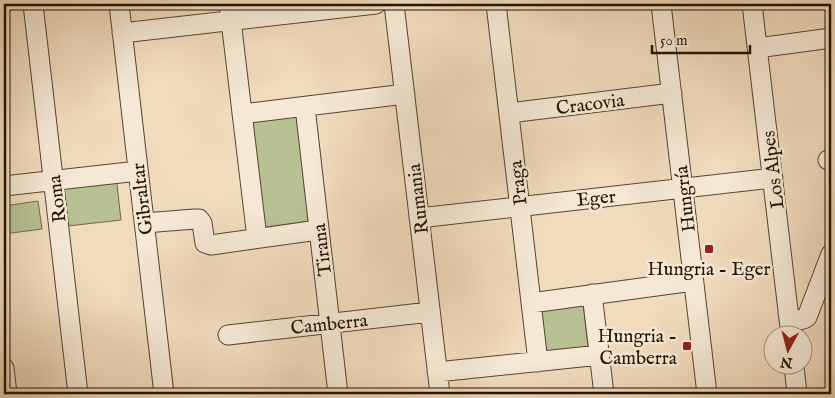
<svg xmlns="http://www.w3.org/2000/svg" width="835" height="398" font-family="'IM FELL English',serif">
  <rect width="100%" height="100%" fill="#f0dbbd"/>
  <filter id="stains"><feTurbulence type="fractalNoise" baseFrequency=".004" numOctaves="4"/><feColorMatrix values="0 0 0 0 .2 0 0 0 0 .09 0 0 0 0 .02 0 0 0 .5 -.17"/></filter>
  <radialGradient id="worn" r=".72"><stop offset=".6" stop-color="#630" stop-opacity="0"/><stop offset="1" stop-color="#630" stop-opacity=".3"/></radialGradient>
  <path fill="#b7c193" stroke="#6d6a4a" d="M301 113 313 226 259 232 247 119Z
    M116 176 121 220 68 226 63 183Z
    M38 201 42 229 4 234V206Z
    M583 302 589 355 542 360 536 308Z"/>
  <g fill="none" stroke-linecap="round" stroke-linejoin="round">
    <g stroke="#56442f" stroke-width="21">
      <path id="minor" d="M33 4 78 394
        M119 4 164 394
        M229 4 257 238
        M394 4 440 394
        M496 4 538 362
        M661 4 707 394
        M752 4 791 336
        M122 33 376 4
        M757 48 831 38
        M305 107 338 394
        M509 113 672 93
        M242 114 405 94
        M828 160 831 159
        M4 186 138 171
        M419 218 773 178
        M144 223 195 219H199L202 223 205 243 211 245 318 230
        M592 294 604 394
        M531 303 693 281
        M788 313C793 320 800 322 807 317L831 254
        M228 335 430 312
        M794 366 797 394
        M4 368 7 394
        M437 372 600 355"/>
    </g>
    <use href="#minor" stroke="#f5e8d4" stroke-width="19"/>
  </g>
  <g fill="#8f2418" stroke="#f5e8d4" stroke-width="2">
    <rect x="704" y="244" width="10" height="10" rx="2.5"/>
    <rect x="682" y="341" width="10" height="10" rx="2.5"/>
  </g>
  <g text-anchor="middle" stroke-width="5" stroke-linejoin="round" paint-order="stroke">
    <g font-size="19" fill="#231200" stroke="#f5e8d4">
      <text transform="translate(590 103) rotate(-7)" y="7">Cracovia</text>
      <text transform="translate(772 170) rotate(-97)" y="7">Los Alpes</text>
      <text transform="translate(517 183) rotate(-97)" y="7">Praga</text>
      <text transform="translate(596 197) rotate(-6)" y="7">Eger</text>
      <text transform="translate(56 199) rotate(-97)" y="7">Roma</text>
      <text transform="translate(141 199) rotate(-97)" y="7">Gibraltar</text>
      <text transform="translate(417 199) rotate(-97)" y="7">Rumania</text>
      <text transform="translate(684 199) rotate(-97)" y="7">Hungría</text>
      <text transform="translate(321 250) rotate(-97)" y="7">Tirana</text>
      <text transform="translate(329 323) rotate(-6)" y="7">Camberra</text>
    </g>
    <g font-size="19" fill="#231200" stroke="#f5e8d4">
      <text x="709" y="275">Hungria - Eger</text>
      <text x="677" y="342" text-anchor="end">Hungria -<tspan x="677" dy="22">Camberra</tspan></text>
    </g>
  </g>
  <rect width="835" height="398" fill="none" stroke="#f0dbbd" stroke-width="20"/>
  <rect x="5" y="5" width="825" height="388" fill="none" stroke="#231200" stroke-width="2.5"/>
  <rect x="10" y="10" width="815" height="378" fill="none" stroke="#231200"/>
  <g transform="translate(788 350) rotate(187)"><circle r="24" fill="#f5e8d4" stroke="#a1927f"/>
  <path d="M0-4L9 19L0 12L-9 19Z" fill="#8f2418"/>
  <text y="-8" font-size="14" font-weight="bold" text-anchor="middle" fill="#231200">N</text>
  </g>
  <path d="M652 45v8h98v-8" fill="none" stroke="#231200" stroke-width="2.5"/>
  <text x="660" y="45" font-size="15" fill="#231200" stroke="#f5e8d4" stroke-width="4" paint-order="stroke">50 m</text>
  <rect width="100%" height="100%" filter="url(#stains)"/>
  <rect width="100%" height="100%" fill="url(#worn)"/>
</svg>
